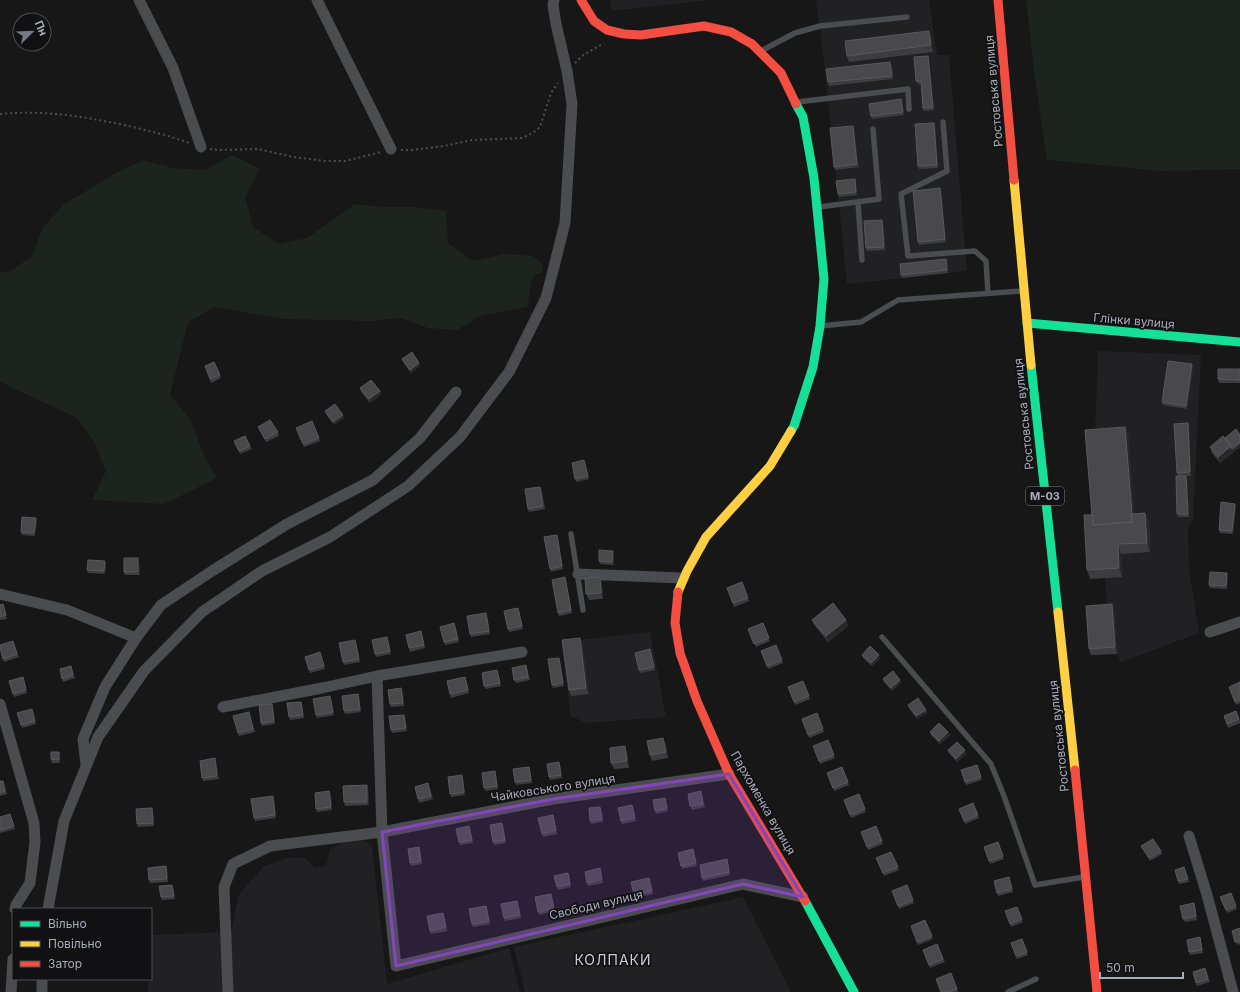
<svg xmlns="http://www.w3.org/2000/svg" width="1240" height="992" font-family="Inter,sans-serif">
  <rect width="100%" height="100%" fill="#171717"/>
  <path fill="#212123" d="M610 0H711L612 11Z
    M816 0H929L937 55H949L967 271 847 284 825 69Z
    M1098 351 1201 355 1193 520 1188 525 1189 568 1199 633 1121 662 1117 654 1091 655 1107 611 1105 578 1090 579 1087 525 1096 524 1095 436Z
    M650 632 666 717 586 723 571 716 564 665 562 642Z
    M362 840 372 845 387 984 509 948 520 992H148V979H151V935L231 932 239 894 264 866 287 858H305L315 868 326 865 330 849 346 841Z
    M743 897 791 992H525L514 947Z"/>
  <path fill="#1d241e" d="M1026 0H1240V169L1162 171 1047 160 1035 78Z
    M232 155 260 169 245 197 253 227 279 244 307 238 355 204 384 207H415L446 211 448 243 473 261 503 254 533 256 542 264 543 272 533 276 527 307 482 315 457 330 428 328 400 318 371 321 284 319 215 307 188 322 170 395 190 419 205 458 217 478 164 504 92 500 106 471 95 443 77 418 0 382V271L8 273 32 256 42 229 63 205 116 173 143 160 173 168 205 170Z"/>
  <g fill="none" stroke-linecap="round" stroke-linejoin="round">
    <path stroke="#4d4e52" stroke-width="2" stroke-dasharray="2 3" stroke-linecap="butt" d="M575 63 582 56 604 43
      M0 114C45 110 80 116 124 125 146 130 168 135 189 143
      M210 149 219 150 258 149 293 157 325 161H346L381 152
      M401 150H412L444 146 472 140 522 138 533 133 540 127 551 93 558 83"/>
    <path stroke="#4b4c50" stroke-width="5.5" d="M761 51 795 33 820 26 907 17
      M797 102 908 89 909 109
      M943 122 947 171 901 194 908 256 975 251 986 261 988 293
      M858 202 862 260
      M819 207 879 199 873 129
      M820 326 861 322 898 300 1022 291
      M571 534 583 610
      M882 637 991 764 1004 796 1035 885 1084 877
      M1008 992 1036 979"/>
    <path stroke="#4b4c50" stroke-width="11" d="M139 0 173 68 201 147
      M317 0 391 149
      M578 574 683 578
      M0 594 67 610 136 638
      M1210 632 1240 622
      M377 676 382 832 396 966 743 884 803 897
      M0 704 34 823 35 842 30 883 16 905 15 909
      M223 707 322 688 377 676 522 652
      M86 765 83 739 105 687 136 638 161 605 212 571 287 524 373 480 420 438 456 392
      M1189 836 1207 895 1233 992
      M48 909 64 821 98 737 144 671 202 612 262 571 330 537 408 486 460 437 509 372 546 298 565 223 572 104 567 71 556 24 553 5 554 0
      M11 992 13 959
      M42 992V979
      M228 992 224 887 233 864 270 846 382 832 553 799 729 774"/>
    <path stroke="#16e098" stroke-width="9" d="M1027 323 1240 342
      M1031 365 1058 612
      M791 431 794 426 813 367 820 326 824 279 814 178 803 117 796 104
      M805 901 854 992"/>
    <path stroke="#ffcf43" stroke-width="9" d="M1014 180 1031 365
      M678 592 687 571 706 537 770 466 791 431
      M1058 612 1075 770"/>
    <path stroke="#f24e42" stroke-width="9" d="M581 0 594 21 607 30 624 34 641 35 704 26 731 32 752 44 781 73 796 104
      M998 0 1014 180
      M678 592 675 623 680 653 697 701 729 774 805 901
      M1075 770 1097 992"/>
  </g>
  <path fill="#3d3d3f" d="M931 37 933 52 849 62 847 56Z
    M929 59 934 110 924 111 923 108 921 84H918L916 81Z
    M890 62 892 65 893 79 829 86 828 82Z
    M902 102 904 115 872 119 871 116Z
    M934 123 935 126 938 168 919 169 918 166Z
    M854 129 859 167 835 170 834 167Z
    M855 179 856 182 857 195 839 197 838 194Z
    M940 188 941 191 946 242 919 245 918 242Z
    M882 220 883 223 885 250 867 251 866 248Z
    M946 259 947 262 948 273 902 278 901 275Z
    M402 359 419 363 420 366 411 373 403 362Z
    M214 362 221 378 211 383 205 366Z
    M1192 364 1193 367 1187 409 1163 405 1162 402Z
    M1240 369V383H1219L1218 379Z
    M360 388 380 391 381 394 370 403 361 392Z
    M325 411 344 418 334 425 326 414Z
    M312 421 320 441 304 447 296 428Z
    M1188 423 1189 426 1191 476H1178L1177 473Z
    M258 427 278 432 279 436 266 442Z
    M1125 427 1128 433 1134 514 1145 513 1149 522 1150 552 1121 554 1122 577 1090 579 1087 570Z
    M1240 435V447L1220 463 1212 453 1210 447 1225 438Z
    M234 441 250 446 252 449 240 454Z
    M584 460 589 479 576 482 575 479Z
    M1187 479 1189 517H1179L1177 514Z
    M542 490 545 509 529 512 528 509Z
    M1235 504 1236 507 1233 534 1220 533 1219 530Z
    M37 522 35 536 22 535 21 532Z
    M557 535 558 538 563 569 551 572 550 569Z
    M614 554V565L600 564 599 561Z
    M139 561 140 575H125L124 572Z
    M106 564 105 574 88 573 87 570Z
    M1228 576 1227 589 1210 588 1209 585Z
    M566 581 572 613 559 616 558 613Z
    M742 582 749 601 734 607 727 588Z
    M602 583 603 599 589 600 586 594Z
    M3 604 7 619 0 620V605Z
    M1114 610 1117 654 1091 655 1089 649Z
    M519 611 523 629 509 632 508 629Z
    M486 613 487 616 490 634 471 637 470 634Z
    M812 620H846L848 626 828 642 815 626Z
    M454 623 459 642 445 645 444 642Z
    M763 623 770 641 756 647 748 629Z
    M421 631 425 648 410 652 409 648Z
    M580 638 582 644 589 694 571 696 569 690Z
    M388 640 391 654 376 657 375 654Z
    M13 641 19 657 4 662 0 648Z
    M356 643 360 662 344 665 343 662Z
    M776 645 783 663 768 669 761 651Z
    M650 649 655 670 640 673 639 670Z
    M320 652 325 669 310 673 309 670Z
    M862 655 880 658 872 666 863 658Z
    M560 661 564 686 553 688 552 685Z
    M71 666 75 678 63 682 60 669Z
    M527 668 530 680 516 683 514 680Z
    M498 673 501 686 486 689 484 686Z
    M883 679 900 680 901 683 892 691 884 682Z
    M24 680 27 693 14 697 13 694Z
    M466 680 469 693 451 698 450 694Z
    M803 681 810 699 795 705 788 687Z
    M1240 682V703L1236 705 1229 687Z
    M401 688 403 692 404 706 391 707 390 704Z
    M358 694 359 697 361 712 345 714 344 711Z
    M330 696 331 699 334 715 317 718 316 715Z
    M301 702 302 705 304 718 290 720 289 717Z
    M272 704 273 707 275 724 262 726 261 723Z
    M908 705 926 710 927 713 917 719 909 708Z
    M1236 711 1240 721V723L1228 728 1224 716Z
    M33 712 36 724 22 728 21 725Z
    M817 713 824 732 809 738 802 720Z
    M250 715 255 732 239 736 238 733Z
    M405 718 407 731 392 733 391 730Z
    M930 732H948L950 735 940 744 931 735Z
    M828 740 835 758 820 764 813 746Z
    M666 744 668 758 652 761 650 755Z
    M948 750H965L966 754 957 762 949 753Z
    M59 752 60 755V763H52L51 759Z
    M627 752 629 768 614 769 611 763Z
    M216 761 219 779 203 781 202 778Z
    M560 765 562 778 550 780 549 777Z
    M977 765 982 780 966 785 961 770Z
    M842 767 849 785 834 791 827 773Z
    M530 770 532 783 516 785 515 782Z
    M496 774 498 789 486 791 484 788Z
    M463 778 465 795 451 797 450 794Z
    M0 781 4 784 7 794 0 796Z
    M428 783 433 799 419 803 418 799Z
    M367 785 368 788 369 805 345 806 344 802Z
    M329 791 331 794 332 810 317 812 316 809Z
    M859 794 866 812 851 818 844 800Z
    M702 795 705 807 692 810 690 806Z
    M274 799 276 818 255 821 254 818Z
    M666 801 668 811 656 814 655 811Z
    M973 803 979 818 965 824 959 809Z
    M152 808 153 811 154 826 138 827 137 824Z
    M633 808 636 821 622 824 621 821Z
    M602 810 603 822 591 824 590 821Z
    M553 815 557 834 543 837 542 834Z
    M0 817H11L15 829 0 833Z
    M502 823 503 826 506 843 494 845 493 842Z
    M876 826 883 844 868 850 861 832Z
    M470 829 473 843 460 845 459 842Z
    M998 842 1004 859 990 864 984 847Z
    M1141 846 1161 851 1162 854 1150 861Z
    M419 847 420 850 422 864 411 866 410 863Z
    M891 852 899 870 884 876 876 858Z
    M694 853 697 866 682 869 681 866Z
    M728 863 730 875 703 881 702 878Z
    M166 866 167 869 168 882 150 883 149 880Z
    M600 868 603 883 588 886 587 883Z
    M1185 870 1189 882 1179 884 1178 881Z
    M569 876 571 887 558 890 557 887Z
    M1009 877 1013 892 998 896 994 881Z
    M649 878 653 894 635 898 634 895Z
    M172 885 173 888 175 899 162 900 161 897Z
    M907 885 914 903 899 909 892 891Z
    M1231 893 1237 909 1227 913 1221 897Z
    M551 894 555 911 539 915 538 912Z
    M518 904 521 918 505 921 504 918Z
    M486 906 490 924 473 927 472 924Z
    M1195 906 1197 920 1185 922 1183 919Z
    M1017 907 1023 922 1011 927 1005 911Z
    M444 916 447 931 431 934 430 931Z
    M925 920 933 939 918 945 911 926Z
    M1240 928V944L1237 945 1232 931Z
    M1200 937 1203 953 1190 955 1189 952Z
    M1022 939 1028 955 1017 959 1011 943Z
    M937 944 945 962 930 968 923 950Z
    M1205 968 1210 982 1197 986 1193 972Z
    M951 973 958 992H941Z"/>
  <path fill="#29292a" d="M929 31 931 37 933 52 931 45Z
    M928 56 929 59 934 110 933 107Z
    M890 62 892 65 893 79 892 76Z
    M901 99 902 102 904 115 903 112Z
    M934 123 935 126 938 168 937 165Z
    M853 126 854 129 859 167 857 164Z
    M855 179 856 182 857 195 856 192Z
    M940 188 941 191 946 242 945 239Z
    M882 220 883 223 885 250 884 247Z
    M946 259 947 262 948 273 947 270Z
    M419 363 420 366 411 373 410 370Z
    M1192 364 1193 367 1187 409 1186 406Z
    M380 391 381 394 370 403 369 399Z
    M343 415 344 418 334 425 333 422Z
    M1188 423 1189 426 1191 476 1190 472Z
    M1125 427 1128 433 1136 531 1133 525Z
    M1240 443V447L1220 463 1218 457 1231 446Z
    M1186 476 1187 479 1189 517 1188 514Z
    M540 487 542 490 545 509 543 506Z
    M1235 504 1236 507 1233 534 1232 531Z
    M1145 513 1149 522 1150 552 1147 543Z
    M1093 515 1096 524 1092 525Z
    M36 518 37 522 35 536 34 533Z
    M557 535 558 538 563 569 562 566Z
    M1118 544 1121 554 1122 577 1119 568Z
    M613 551 614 554V565L612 562Z
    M138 558 139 561 140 575 138 572Z
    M105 561 106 564 105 574 104 571Z
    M1227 573 1228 576 1227 589 1226 586Z
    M565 577 566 581 572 613 571 610Z
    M600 577 602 583 603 599 601 593Z
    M1112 604 1114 610 1117 654 1115 647Z
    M486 613 487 616 490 634 489 631Z
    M846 620 848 626 828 642 826 636Z
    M580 638 582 644 589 694 586 688Z
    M879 655 880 658 872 666 871 663Z
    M559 658 560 661 564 686 563 683Z
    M900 680 901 683 892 691 891 688Z
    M401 688 403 692 404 706 403 703Z
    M358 694 359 697 361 712 360 709Z
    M330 696 331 699 334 715 333 712Z
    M301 702 302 705 304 718 303 715Z
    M272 704 273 707 275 724 274 721Z
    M926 710 927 713 917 719 916 716Z
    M404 715 405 718 407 731 406 728Z
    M948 732 950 735 940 744 939 741Z
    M663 738 666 744 668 758 666 752Z
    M625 746 627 752 629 768 627 761Z
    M965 750 966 754 957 762 956 759Z
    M59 752 60 755V763L59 760Z
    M215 758 216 761 219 779 217 776Z
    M529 767 530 770 532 783 531 780Z
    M462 775 463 778 465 795 464 792Z
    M367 785 368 788 369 805 367 802Z
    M329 791 331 794 332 810 331 807Z
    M273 796 274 799 276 818 275 815Z
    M600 807 602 810 603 822 602 819Z
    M152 808 153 811 154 826 153 823Z
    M502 823 503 826 506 843 505 840Z
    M419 847 420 850 422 864 421 861Z
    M166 866 167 869 168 882 167 879Z"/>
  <path fill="#49494c" stroke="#58595d" d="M929 31 931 45 847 56 845 41Z
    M928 56 933 107 923 108 921 81H916L914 57Z
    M890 62 892 76 828 82 826 69Z
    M901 99 903 112 871 116 869 104Z
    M934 123 937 165 918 166 915 124Z
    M853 126 857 164 834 167 830 128Z
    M855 179 856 192 838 194 836 181Z
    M940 188 945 239 918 242 913 191Z
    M882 220 884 247 866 248 864 221Z
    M946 259 947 270 901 275 900 264Z
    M412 352 419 363 410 370 402 359Z
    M1168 361 1192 364 1186 406 1162 402Z
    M214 362 220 375 210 379 205 366Z
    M1218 369H1240V380L1218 379Z
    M371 380 380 391 369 399 360 388Z
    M335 404 343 415 333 422 325 411Z
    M270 420 278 432 265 439 258 427Z
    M312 421 319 438 303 444 296 428Z
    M1188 423 1190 472 1177 473 1174 424Z
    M1125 427 1132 514H1131L1132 522 1093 525 1094 518 1092 515 1085 430Z
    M1236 429 1240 435V443L1232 449 1231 446 1225 438Z
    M245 436 250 446 239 451 234 441Z
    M1223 436 1231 446 1218 457 1210 447Z
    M584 460 588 476 575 479 572 463Z
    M1176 476H1186L1188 514H1177Z
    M540 487 543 506 528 509 525 489Z
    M1221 502 1235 504 1232 531 1219 530Z
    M1145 513 1147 543 1118 544 1119 568 1087 570 1084 515H1093L1092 525 1132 522 1131 514Z
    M22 517 36 518 34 533 21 532Z
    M557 535 562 566 550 569 544 537Z
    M599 550 613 551 612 562 599 561Z
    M124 558H138V572H124Z
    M88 560 105 561 104 571 87 570Z
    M1210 572 1227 573 1226 586 1209 585Z
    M565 577 571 610 558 613 552 580Z
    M600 577 601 593 586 594 585 578Z
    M742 582 748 598 733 603 727 588Z
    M833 603 846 620 826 636 812 620Z
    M3 604 6 615 0 617V605Z
    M1112 604 1115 647 1089 649 1086 606Z
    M518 608 522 626 508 629 504 611Z
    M486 613 489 631 470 634 467 616Z
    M454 623 458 639 444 642 440 627Z
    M763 623 769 638 754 644 748 629Z
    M421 631 424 645 409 648 406 635Z
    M387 637 390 651 375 654 372 640Z
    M580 638 586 688 569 690 562 640Z
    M355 640 359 659 343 662 339 643Z
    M13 641 17 654 3 659 0 648V645Z
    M776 645 782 660 767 666 761 651Z
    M870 646 879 655 871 663 862 655Z
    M650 649 654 667 639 670 635 653Z
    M320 652 324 666 309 670 305 657Z
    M559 658 563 683 552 685 548 659Z
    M526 665 528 677 514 680 512 668Z
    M71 666 73 675 62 679 60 669Z
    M497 670 500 683 484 686 482 673Z
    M893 671 900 680 891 688 883 679Z
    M23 677 26 690 13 694 9 681Z
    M465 677 468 690 450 694 447 681Z
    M803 681 809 696 794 702 788 687Z
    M1240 682V699L1235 702 1229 687Z
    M401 688 403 703 390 704 388 690Z
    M358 694 360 709 344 711 342 696Z
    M330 696 333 712 316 715 313 699Z
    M918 698 926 710 916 716 908 705Z
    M301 702 303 715 289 717 287 703Z
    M272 704 274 721 261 723 259 705Z
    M32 709 35 721 21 725 17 713Z
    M1236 711 1239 719 1227 724 1224 716Z
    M249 712 253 729 238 733 233 716Z
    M817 713 823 729 808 735 802 719Z
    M404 715 406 728 391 730 389 716Z
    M939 723 948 732 939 741 930 732Z
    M663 738 666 752 650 755 647 741Z
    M828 740 834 755 819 761 813 746Z
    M957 742 965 750 956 759 948 750Z
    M625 746 627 761 611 763 610 748Z
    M51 752H59V760L51 759Z
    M215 758 217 776 202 778 200 761Z
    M559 762 561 775 549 777 547 764Z
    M977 765 981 777 965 782 961 770Z
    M529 767 531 780 515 782 513 769Z
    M842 767 848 782 833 788 827 773Z
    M495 771 497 786 484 788 482 773Z
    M462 775 464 792 450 794 448 777Z
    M0 781H3L5 791 0 793Z
    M428 783 431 796 418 799 415 787Z
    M367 785V802H344L343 786Z
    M329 791 331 807 316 809 315 793Z
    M701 791 703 804 690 806 688 794Z
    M859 794 865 809 850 815 844 800Z
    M273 796 275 815 254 818 251 799Z
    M665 798 667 808 655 811 653 800Z
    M973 803 978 815 964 821 959 809Z
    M632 805 635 818 621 821 618 808Z
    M600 807 602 819 590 821 589 808Z
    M152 808 153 823 137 824 136 809Z
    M10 814 14 826 0 830V817Z
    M553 815 556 830 542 834 538 818Z
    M502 823 505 840 493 842 490 825Z
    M469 826 472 840 459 842 456 829Z
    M876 826 882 841 867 847 861 832Z
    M1153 839 1161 851 1149 858 1141 846Z
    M998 842 1003 856 989 861 984 847Z
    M419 847 421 861 410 863 408 849Z
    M693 849 696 863 681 866 678 853Z
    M891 852 898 867 883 873 876 858Z
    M727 859 729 872 702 878 700 865Z
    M166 866 167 879 149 880 148 868Z
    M1184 867 1188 879 1178 881 1175 870Z
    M600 868 602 879 587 883 585 872Z
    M568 873 570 884 557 887 554 876Z
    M1009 877 1012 889 997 893 994 881Z
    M649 878 652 891 634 895 631 882Z
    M172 885 174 896 161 897 159 886Z
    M907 885 913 900 898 906 892 891Z
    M1231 893 1236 906 1226 910 1220 897Z
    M551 894 554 908 538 912 535 897Z
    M517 901 520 915 504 918 501 904Z
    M1194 903 1196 916 1183 919 1180 906Z
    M486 906 489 921 472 924 469 909Z
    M1017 907 1022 919 1010 924 1005 911Z
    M443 913 446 927 430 931 427 916Z
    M925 920 932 936 917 942 911 926Z
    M1240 928V941L1235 942 1232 931Z
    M1200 937 1202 950 1189 952 1187 940Z
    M1022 939 1027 952 1016 956 1011 943Z
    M937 944 943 959 929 965 923 950Z
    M1205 968 1208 979 1196 983 1193 972Z
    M951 973 957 989 949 992H941L936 979Z"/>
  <path fill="#8446be" fill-opacity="0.2" stroke="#8446be" stroke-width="3" stroke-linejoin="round" d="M729 774 803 897 743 884 396 966 382 832 553 799Z"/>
  <g text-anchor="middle" stroke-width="3.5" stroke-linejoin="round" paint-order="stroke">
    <rect fill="#111113" stroke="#7b7e86" stroke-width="1" x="1026" y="487" width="38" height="18" rx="3"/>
    <g font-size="11" font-weight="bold" fill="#a8adb8">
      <text x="1045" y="500">М-03</text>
    </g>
    <g font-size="12" fill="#a8adb8" stroke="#111113">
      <text transform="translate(994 91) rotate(-95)" y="4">Ростовська вулиця</text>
      <text transform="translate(1134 321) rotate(5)" y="4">Глінки вулиця</text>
      <text transform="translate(1024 414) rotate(-96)" y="4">Ростовська вулиця</text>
      <text transform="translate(1059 736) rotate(-96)" y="4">Ростовська вулиця</text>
      <text transform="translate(553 788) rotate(-9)" y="4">Чайковського вулиця</text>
      <text transform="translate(763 803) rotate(60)" y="4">Пархоменка вулиця</text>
      <text transform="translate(596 905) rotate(-13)" y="4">Свободи вулиця</text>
    </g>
    <g font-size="14" letter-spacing="1" fill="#c9ccd4" stroke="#111113">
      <text x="613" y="965">КОЛПАКИ</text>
    </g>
  </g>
  <rect x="12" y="908" width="140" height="72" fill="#111113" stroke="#4d4f55"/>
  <rect x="20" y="921" width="20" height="6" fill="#16e098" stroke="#4d4f55"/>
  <text x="48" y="928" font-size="12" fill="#a8adb8">Вільно</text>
  <rect x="20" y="941" width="20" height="6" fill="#ffcf43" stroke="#4d4f55"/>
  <text x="48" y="948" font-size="12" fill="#a8adb8">Повільно</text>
  <rect x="20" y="961" width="20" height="6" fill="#f24e42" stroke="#4d4f55"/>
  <text x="48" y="968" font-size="12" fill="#a8adb8">Затор</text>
  <g transform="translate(32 32) rotate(67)"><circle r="19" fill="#111113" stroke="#4d4f55"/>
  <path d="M0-3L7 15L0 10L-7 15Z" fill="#757880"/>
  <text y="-6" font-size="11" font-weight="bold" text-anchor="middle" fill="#a8adb8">Пн</text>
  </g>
  <path d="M1100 972v6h83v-6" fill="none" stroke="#a8adb8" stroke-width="2"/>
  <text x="1106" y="972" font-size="12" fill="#a8adb8" stroke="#111113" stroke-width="3" paint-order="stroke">50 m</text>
</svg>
